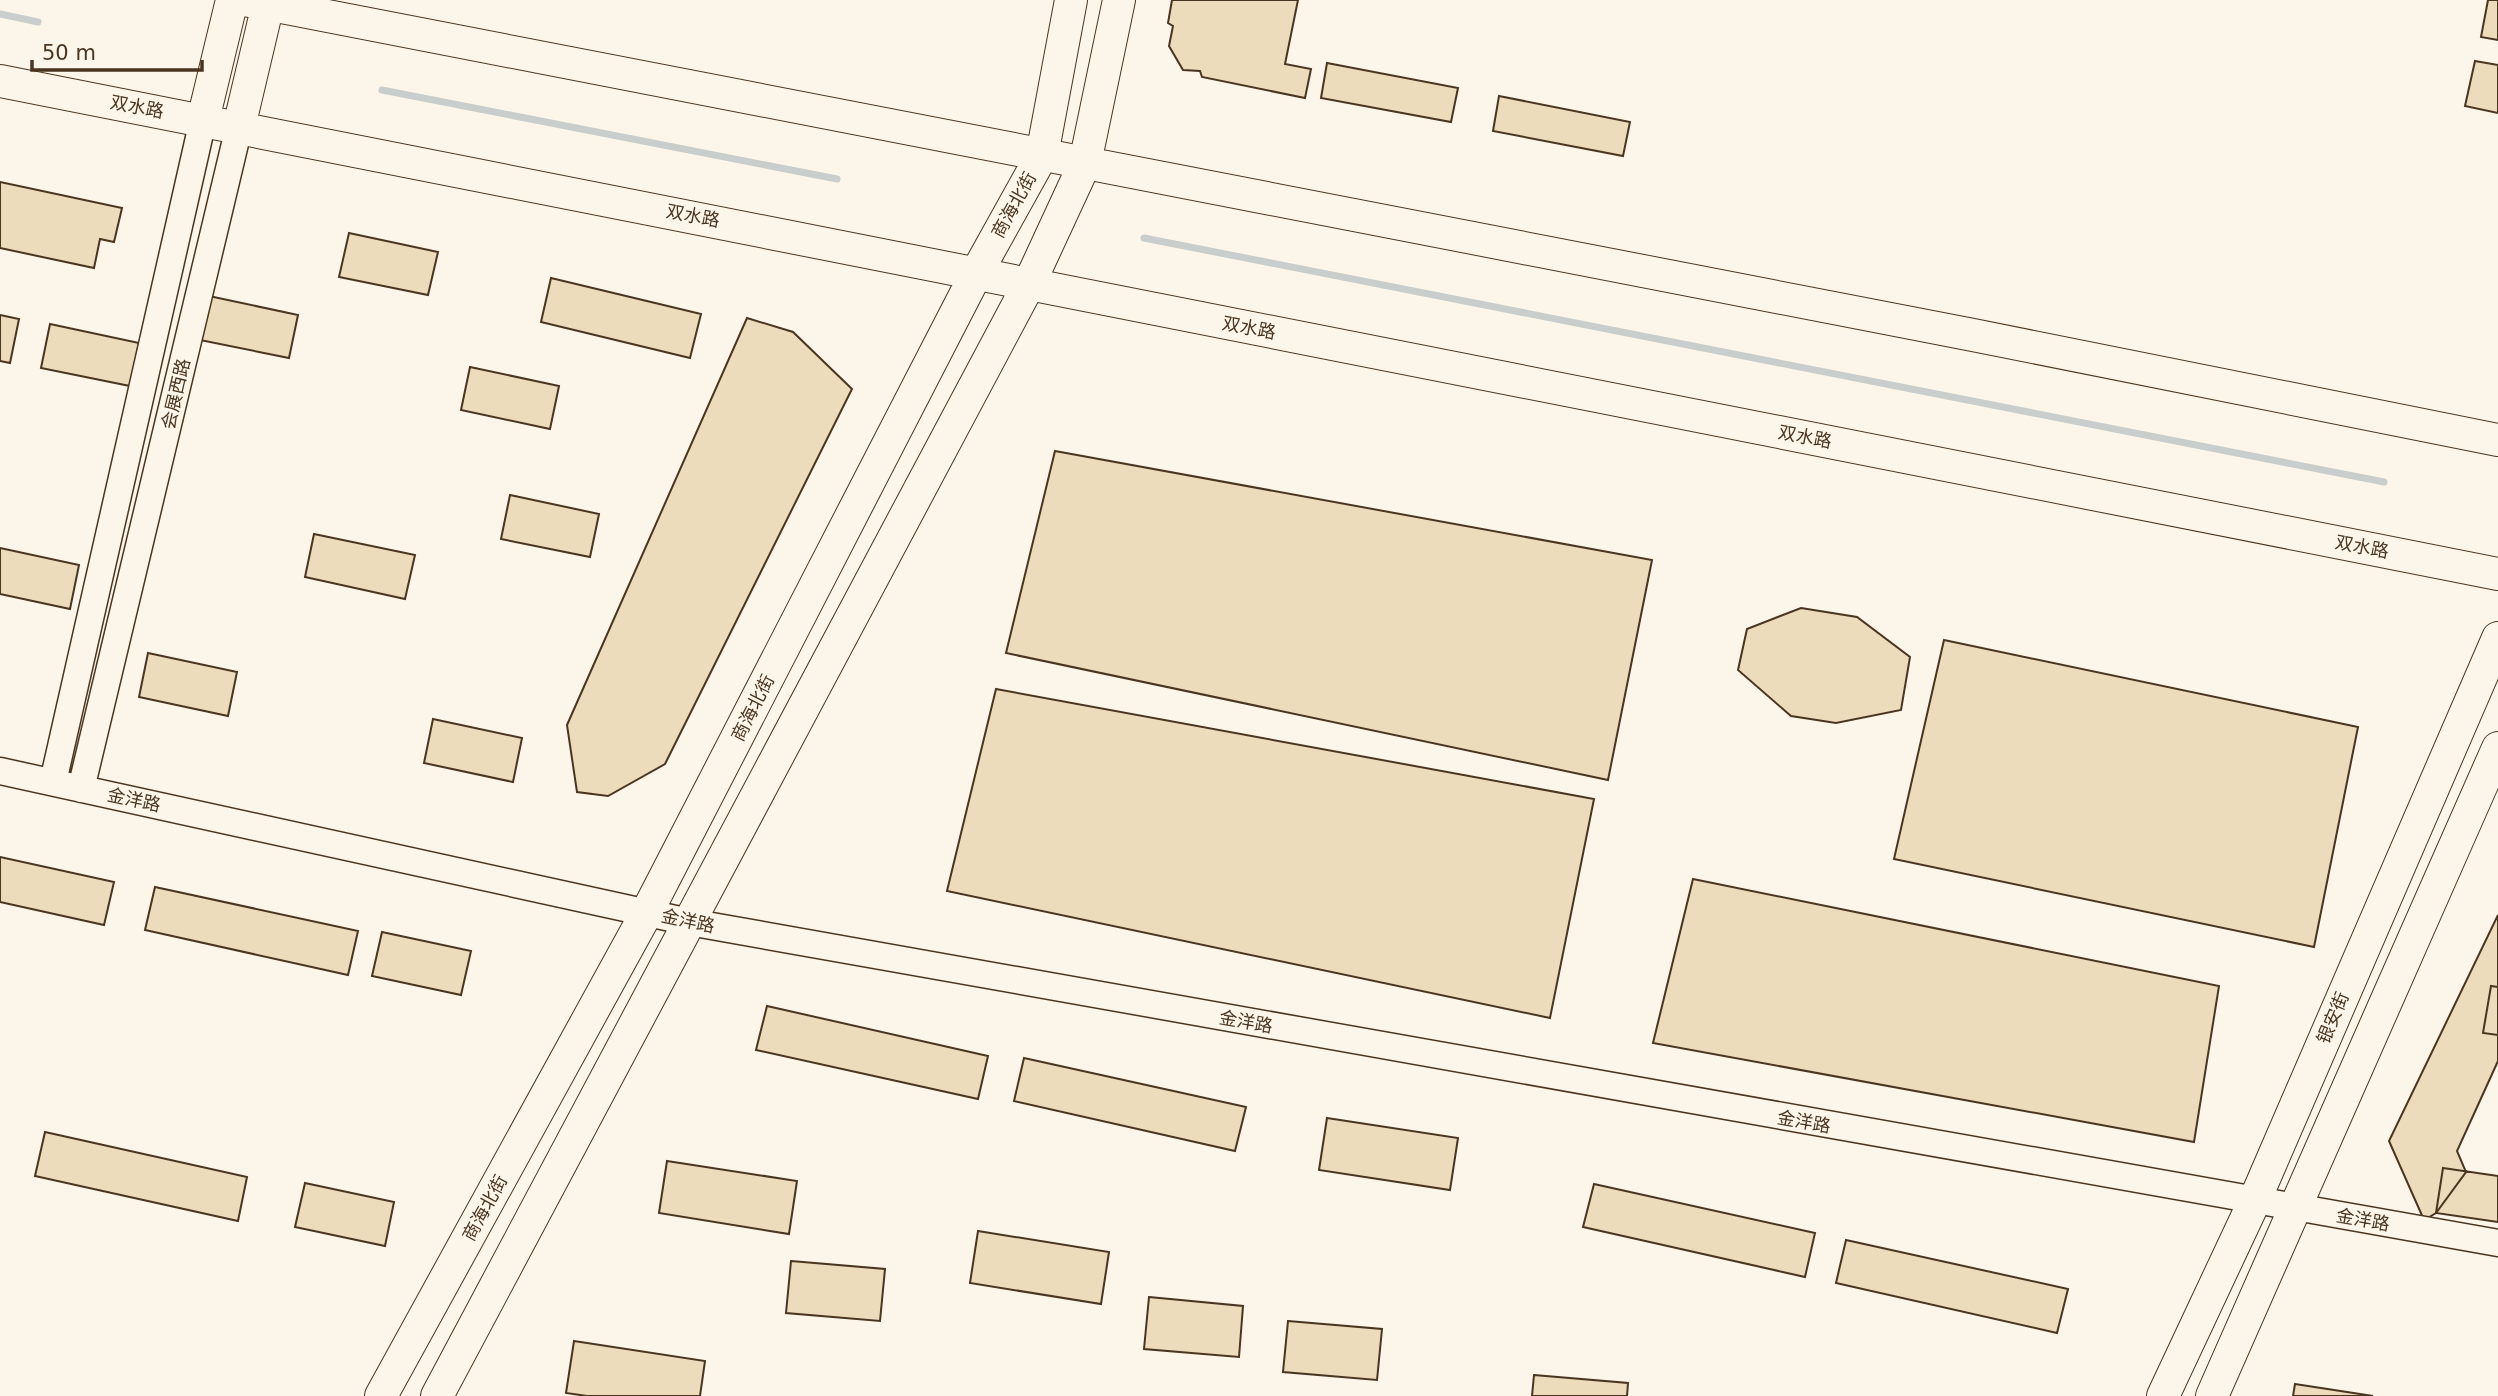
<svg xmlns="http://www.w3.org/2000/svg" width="2498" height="1396" font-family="'DejaVu Sans','Noto Sans SC',sans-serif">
  <rect width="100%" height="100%" fill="#fbf6e9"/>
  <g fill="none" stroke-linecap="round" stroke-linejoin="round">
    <path stroke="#c9cecd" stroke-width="7" d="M0 14 38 22
      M382 90 837 179
      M1144 238 2384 482"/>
  </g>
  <path fill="#ecdcbc" stroke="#4a3520" stroke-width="2" d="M1172 0H1298L1285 64 1311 69 1305 98 1202 77 1200 71 1183 70 1169 46 1173 26 1168 23Z
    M2488 0H2498V40L2481 37Z
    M2475 61 2498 65V113L2465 106Z
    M1327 63 1458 88 1451 122 1321 98Z
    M1499 96 1630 122 1623 156 1493 131Z
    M0 182 122 208 114 242 100 239 94 268 0 248Z
    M349 233 438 252 428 295 339 277Z
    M551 278 701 314 690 358 541 322Z
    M209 296 298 315 289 358 200 340Z
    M0 315 19 319 10 363 0 361Z
    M747 318 793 332 852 389 665 764 608 796 577 792 567 725Z
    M50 324 139 343 130 386 41 368Z
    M470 367 559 386 550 429 461 410Z
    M1055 451 1652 560 1608 780 1006 653Z
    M510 495 599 514 590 557 501 539Z
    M314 534 415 555 405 599 305 577Z
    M0 548 79 565 70 609 0 594Z
    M1801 608 1857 617 1910 657 1901 710 1836 723 1791 716 1738 670 1747 629Z
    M1944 640 2358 727 2314 947 1894 859Z
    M148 653 237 672 228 716 139 697Z
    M996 689 1594 799 1550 1018 947 891Z
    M433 719 522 738 513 782 424 763Z
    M0 857 114 882 104 925 0 902Z
    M1693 879 2219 986 2194 1142 1653 1043Z
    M155 887 358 931 348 975 145 930Z
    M2498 915V1061L2457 1151 2466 1172 2436 1213 2424 1220 2389 1141Z
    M382 932 471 951 461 995 372 976Z
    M2491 986 2498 987V1035L2483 1033Z
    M767 1006 988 1056 978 1099 756 1050Z
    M1024 1058 1246 1107 1235 1151 1014 1101Z
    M1327 1118 1458 1138 1450 1190 1319 1170Z
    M45 1132 247 1177 238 1221 35 1176Z
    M667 1161 797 1181 789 1234 659 1213Z
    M2443 1168 2498 1176V1222L2436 1213Z
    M305 1183 394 1202 385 1246 295 1227Z
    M1594 1184 1815 1233 1805 1277 1583 1227Z
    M978 1231 1109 1252 1101 1304 970 1283Z
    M1846 1240 2068 1289 2057 1333 1836 1283Z
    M791 1261 885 1269 880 1321 786 1313Z
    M1149 1297 1243 1306 1239 1357 1144 1349Z
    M1288 1321 1382 1329 1377 1380 1283 1372Z
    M574 1341 705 1361 700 1396H587L566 1393Z
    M1534 1375 1628 1383 1627 1396H1532Z
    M2295 1384 2373 1396H2293Z"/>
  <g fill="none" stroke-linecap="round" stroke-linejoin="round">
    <g stroke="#4a3520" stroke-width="29">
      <path id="minor" d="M0 771 689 922 2498 1243
        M53 782 203 120
        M81 789 239 127"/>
    </g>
    <g stroke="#4a3520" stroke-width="34">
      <path id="major" d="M245 0 1973 335 2498 440
        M0 81 2498 574
        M203 120 232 0
        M239 127 269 0
        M381 1396 647 912 977 272 1042 155 1071 0
        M437 1396 1029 284 1085 163 1119 0
        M2163 1396 2254 1202 2498 638
        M2212 1396 2498 748"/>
    </g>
    <use href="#minor" stroke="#fbf6e9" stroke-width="26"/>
    <use href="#major" stroke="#fbf6e9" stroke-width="32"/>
  </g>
  <g text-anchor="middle" stroke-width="5" stroke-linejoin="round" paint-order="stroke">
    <g font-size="18" fill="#4a3520" stroke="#fbf6e9">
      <text transform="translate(137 107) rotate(11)" y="6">双水路</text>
      <text transform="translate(1014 205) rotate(-61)" y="6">商海北街</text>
      <text transform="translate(693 216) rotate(11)" y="6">双水路</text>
      <text transform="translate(1249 328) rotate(11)" y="6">双水路</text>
      <text transform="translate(176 394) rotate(-77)" y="6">会展西路</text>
      <text transform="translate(1805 437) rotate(11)" y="6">双水路</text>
      <text transform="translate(2362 547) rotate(11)" y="6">双水路</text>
      <text transform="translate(753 708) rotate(-63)" y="6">商海北街</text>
      <text transform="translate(134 800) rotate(12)" y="6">金洋路</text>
      <text transform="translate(688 921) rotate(12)" y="6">金洋路</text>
      <text transform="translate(2333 1018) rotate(-67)" y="6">银安街</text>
      <text transform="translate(1246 1022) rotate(10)" y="6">金洋路</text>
      <text transform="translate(1804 1122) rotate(10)" y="6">金洋路</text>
      <text transform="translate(485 1208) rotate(-61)" y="6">商海北街</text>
      <text transform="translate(2363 1220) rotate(10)" y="6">金洋路</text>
    </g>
  </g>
  <path d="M32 60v10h170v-10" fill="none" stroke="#4a3520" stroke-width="3.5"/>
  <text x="42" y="60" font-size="21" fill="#4a3520" stroke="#fbf6e9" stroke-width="5" paint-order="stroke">50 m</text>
</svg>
